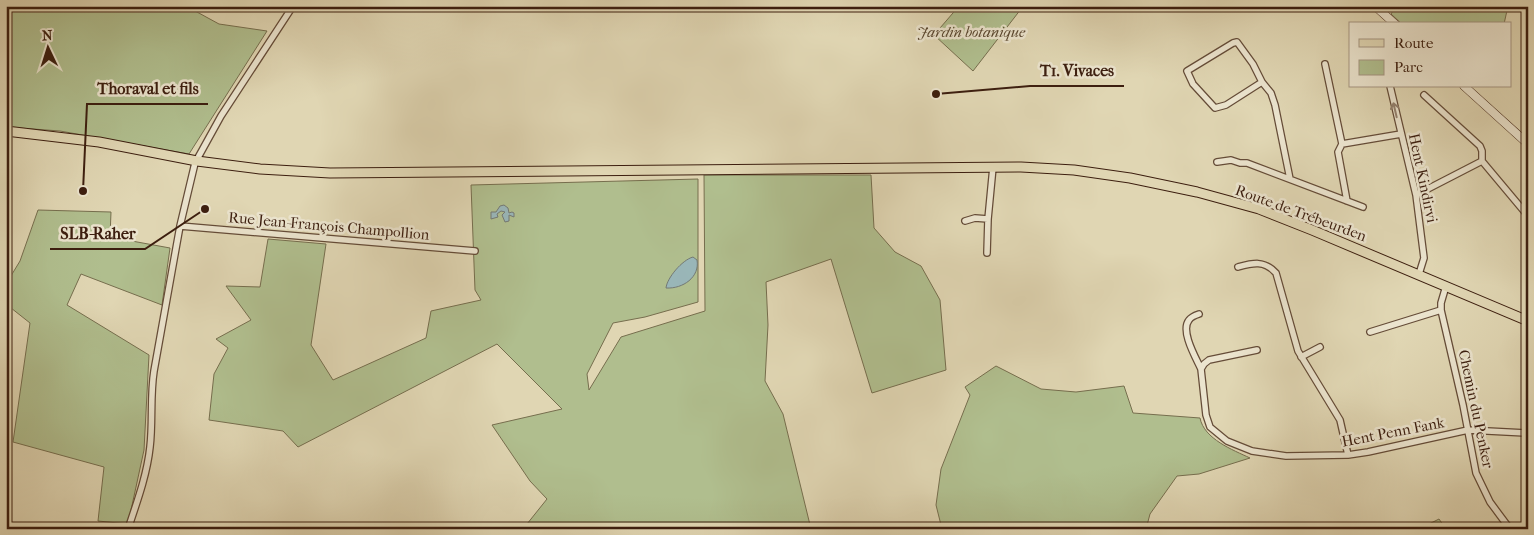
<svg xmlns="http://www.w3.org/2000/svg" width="1534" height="535" font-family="'IM FELL French Canon',serif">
  <rect width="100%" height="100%" fill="#e0d6b3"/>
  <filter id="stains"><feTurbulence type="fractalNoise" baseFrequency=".004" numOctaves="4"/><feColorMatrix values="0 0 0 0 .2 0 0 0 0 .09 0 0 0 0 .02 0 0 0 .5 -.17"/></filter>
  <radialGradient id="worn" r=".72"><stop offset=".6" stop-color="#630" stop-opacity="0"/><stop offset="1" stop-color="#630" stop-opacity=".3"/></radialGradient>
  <path fill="#b0be8e" stroke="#766e4e" d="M6 6H186L219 24 267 31 189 154 60 131 6 127Z
    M959 6H1017L1021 9 973 71 934 35Z
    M1396 6H1508L1504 24H1402L1391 14Z
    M704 175H871L874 228 895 252 921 266 940 300 946 370 872 393 831 259 766 282 768 325 765 381 783 414 811 529H523L547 499 530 481 492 425 562 409 497 344 298 447 283 431 209 420 214 374 228 348 216 339 251 320 226 286 260 287 268 239 326 244 311 345 333 380 426 338 431 311 481 300 475 290 471 185 698 179V302L645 317 613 323 587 374 589 390 621 337 705 311Z
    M38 210 111 212 110 237 170 248 162 305 81 274 67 305 149 355 144 450 128 524 98 521 104 467 13 442 30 323 6 304V284L20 261Z
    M996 366 1041 389 1076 392 1124 386 1133 413 1200 418C1204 439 1233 450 1250 458L1199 474 1177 476 1150 514 1146 529H942L936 505 941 469 970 395 965 387Z
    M1439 519 1446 529H1419Z"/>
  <path fill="#99b6b8" stroke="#747974" d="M504 205 508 208 509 213 512 212 514 213V217L509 215V221L505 222 502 215 505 212 501 211 497 214 498 217 491 219V212H496L500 206Z
    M693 257 697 260C700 277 683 289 666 288 667 278 682 260 693 257Z"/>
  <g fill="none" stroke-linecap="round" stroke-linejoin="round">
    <g stroke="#654c38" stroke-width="8">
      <path id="street" d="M1325 64 1342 144
        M1262 82 1226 105 1215 108 1193 84 1187 71 1233 43 1237 42 1253 64 1262 82 1271 93 1275 105 1290 179
        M1390 86 1416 195 1424 258 1419 274
        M1424 95 1480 146 1482 151V161
        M1342 144 1401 134
        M1342 144 1338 152 1347 201
        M1217 162 1231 160 1240 163H1247L1363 207
        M1416 195 1482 161 1528 216
        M965 221 975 218 988 219
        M180 226 475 251
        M987 253 988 219 993 167
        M1238 267C1253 263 1264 260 1276 273L1298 351 1340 420 1348 455
        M1446 286 1441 303V310L1463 405 1476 473 1490 502 1510 529
        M1199 314C1196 315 1191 317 1189 320 1180 331 1196 358 1201 369
        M1370 332 1441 310
        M1257 350 1209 360 1204 364 1201 369 1206 415 1210 427 1227 441 1252 451 1286 456 1348 455 1368 452 1468 430 1528 433
        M1301 357 1320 347
        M128 529C137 502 147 475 150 447 153 422 150 396 154 371L180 226 195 163 221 116 293 6"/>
    </g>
    <g stroke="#3c1e0f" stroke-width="9">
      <path id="secondary" d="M1375 6 1395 24
        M1464 86 1528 144"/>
    </g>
    <g stroke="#3c1e0f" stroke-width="11">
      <path id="primary" d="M6 131 99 142 197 161 260 169 330 173 1021 167 1074 170 1130 178 1197 192 1259 209 1312 230 1528 321"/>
    </g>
    <use href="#street" stroke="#ebe4ce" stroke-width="5.5"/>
    <use href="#secondary" stroke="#ebe4ce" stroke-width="8"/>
    <use href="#primary" stroke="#e0d6b3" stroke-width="9"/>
  </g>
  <defs><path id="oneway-shaft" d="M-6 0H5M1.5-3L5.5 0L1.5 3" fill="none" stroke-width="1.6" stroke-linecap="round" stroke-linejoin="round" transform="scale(1.25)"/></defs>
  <use stroke="#94816e" href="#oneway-shaft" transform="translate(1395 110) rotate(-103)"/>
  <g text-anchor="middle" stroke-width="5" stroke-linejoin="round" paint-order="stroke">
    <g font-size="15" font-style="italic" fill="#59462f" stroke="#ebe4ce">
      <text x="971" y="37">Jardin botanique</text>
    </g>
    <g font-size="15" fill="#3c1e0f" stroke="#ebe4ce">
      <text transform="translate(1423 178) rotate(78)" y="5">Hent Kindirvi</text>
      <text transform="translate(1301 213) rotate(20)" y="5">Route de Trébeurden</text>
      <text transform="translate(329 226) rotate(5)" y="5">Rue Jean-François Champollion</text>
      <text transform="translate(1476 409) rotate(78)" y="5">Chemin du Penker</text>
      <text transform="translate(1393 432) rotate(-11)" y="5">Hent Penn Fank</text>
    </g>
  </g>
  <path fill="none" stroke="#3c1e0f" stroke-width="2" d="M936 94L1030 86H1124M83 191L87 104H208M205 209L145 249H50"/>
  <g fill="#3c1e0f" stroke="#ebe4ce" stroke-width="2">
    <circle cx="936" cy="94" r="5"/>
    <circle cx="83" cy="191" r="5"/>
    <circle cx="205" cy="209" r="5"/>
  </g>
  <g font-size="16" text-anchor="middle" font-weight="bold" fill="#3c1e0f" stroke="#ebe4ce" stroke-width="5" stroke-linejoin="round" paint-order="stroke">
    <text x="1077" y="76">T1. Vivaces</text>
    <text x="148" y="94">Thoraval et fils</text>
    <text x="98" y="239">SLB-Raher</text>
  </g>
  <rect width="1534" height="535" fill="none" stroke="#e0d6b3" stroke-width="25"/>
  <rect x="8" y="8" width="1519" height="520" fill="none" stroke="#3c1e0f" stroke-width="2.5"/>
  <rect x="12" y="12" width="1509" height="510" fill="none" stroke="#3c1e0f"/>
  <rect x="1349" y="22" width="162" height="65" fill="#ebe4ce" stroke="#a59582"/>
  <rect x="1359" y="39" width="25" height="8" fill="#e0d6b3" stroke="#a59582"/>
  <text x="1394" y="48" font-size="15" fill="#3c1e0f">Route</text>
  <rect x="1359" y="60" width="25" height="15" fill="#b0be8e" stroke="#a59582"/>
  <text x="1394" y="72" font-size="15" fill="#3c1e0f">Parc</text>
  <g transform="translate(48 48) rotate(356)" stroke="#ebe4ce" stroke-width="4" paint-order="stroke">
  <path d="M0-4L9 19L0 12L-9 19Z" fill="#3c1e0f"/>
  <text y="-8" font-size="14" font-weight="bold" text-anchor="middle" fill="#3c1e0f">N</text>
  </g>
  <rect width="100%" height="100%" filter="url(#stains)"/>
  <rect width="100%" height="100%" fill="url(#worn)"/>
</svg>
